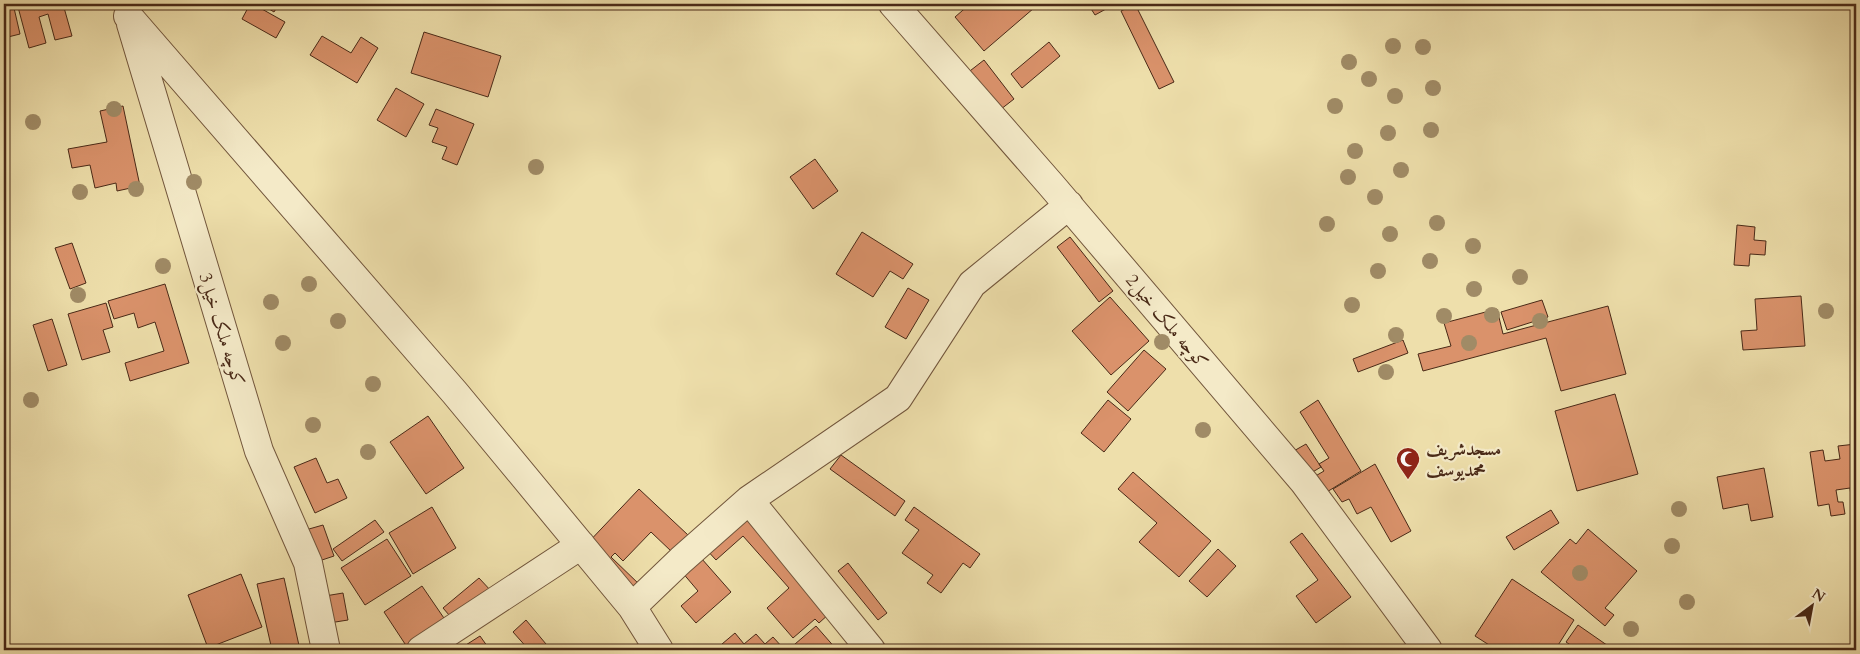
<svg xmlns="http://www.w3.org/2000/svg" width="1860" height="654" font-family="Cardo,Amiri,serif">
  <rect width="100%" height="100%" fill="#eedfab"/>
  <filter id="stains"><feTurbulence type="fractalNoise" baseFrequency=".004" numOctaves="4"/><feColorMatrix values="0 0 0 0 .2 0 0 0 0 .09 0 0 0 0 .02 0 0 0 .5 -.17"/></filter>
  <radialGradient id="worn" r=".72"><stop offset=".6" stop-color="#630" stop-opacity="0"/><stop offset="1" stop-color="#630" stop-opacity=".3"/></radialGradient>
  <path fill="#da926b" stroke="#492917" d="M30 4H63L72 36 55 40 48 14 39 17 46 43 29 48 18 7Z
    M250 4H253L285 22 276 38 242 19Z
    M261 4H279L274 12Z
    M970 4H1030L1034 8 984 51 955 17Z
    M1088 4H1115L1095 15Z
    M1135 4 1174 82 1159 89 1121 11Z
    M14 8 20 34 4 38V11Z
    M424 32 501 56 488 97 411 73Z
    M322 36 351 53 361 37 378 48 357 83 310 55Z
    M1049 42 1060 56 1022 88 1011 74Z
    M984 60 1014 99 996 113 966 74Z
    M396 88 424 104 406 137 377 120Z
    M123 106 140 186 117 191 116 183 95 188 90 165 72 168 68 149 107 142 100 111Z
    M436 109 474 124 457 165 442 159 447 147 432 142 438 128 429 125Z
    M815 159 838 191 813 209 790 177Z
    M1737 225 1755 227 1754 240 1766 241 1765 255 1750 254 1749 266 1734 265Z
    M862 232 913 264 903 279 890 271 873 297 836 274Z
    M1070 237 1113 291 1099 302 1057 247Z
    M72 243 86 283 70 289 55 248Z
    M165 284 189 363 130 381 125 363 164 351 155 322 138 328 134 313 114 319 108 301Z
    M908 288 929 300 906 339 885 327Z
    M1801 296 1805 346 1743 350 1741 331 1757 330 1755 299Z
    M1110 297 1149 341 1111 375 1072 331Z
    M1542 300 1548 317 1507 330 1501 312Z
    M106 303 113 327 103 330 110 352 82 360 68 314Z
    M1608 306 1626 374 1561 391 1546 338 1423 371 1418 354 1451 346 1444 323 1497 309 1503 334Z
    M52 319 67 365 48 371 33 325Z
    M1403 340 1408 353 1358 372 1353 359Z
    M1144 350 1166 369 1128 411 1107 392Z
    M1615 394 1638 474 1577 491 1555 411Z
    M1108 400 1131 419 1104 452 1081 433Z
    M1318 400 1361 471 1317 498 1307 481 1324 471 1319 464 1329 458 1300 412Z
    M428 416 464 468 426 494 390 442Z
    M1306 444 1321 467 1306 476 1292 452Z
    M1856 444V503L1852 504 1850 488 1836 490 1838 502H1843L1845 514 1831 516 1829 504 1818 506 1810 452 1823 450 1825 461 1840 459 1838 446Z
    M841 455 905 501 895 516 830 469Z
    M316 458 327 483 338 479 347 498 315 513 294 467Z
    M1375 464 1411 531 1391 542 1371 507 1357 514 1349 499 1342 502 1333 489Z
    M1764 468 1773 517 1751 521 1748 504 1723 509 1717 477Z
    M1133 472 1211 541 1179 577 1139 542 1157 523 1118 489Z
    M639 489 688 535 672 552 651 532 623 561 615 553 611 557 641 586 633 594 584 547Z
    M432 507 456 548 413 574 389 533Z
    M914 507 980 554 970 568 963 563 941 593 927 583 933 575 902 553 919 530 905 520Z
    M1551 510 1559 523 1514 550 1506 537Z
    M743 515 830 613 819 623 815 619 793 638 767 608 789 588 743 536 716 560 705 548Z
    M375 520 384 532 342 561 333 549Z
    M323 525 334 556 313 563 302 531Z
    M1588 529 1637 571 1605 608 1614 615 1605 626 1541 572 1570 539 1576 544Z
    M1302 533 1351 597 1316 623 1296 596 1318 580 1290 542Z
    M387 539 411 576 365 605 341 568Z
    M1218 549 1236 566 1207 597 1189 581Z
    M694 550 731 592 696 623 681 606 698 591 676 565Z
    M848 563 887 613 878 620 838 571Z
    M241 574 262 627 208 648 188 595Z
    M284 578 300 650H272L257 584Z
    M479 578 492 592 456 623 443 608Z
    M1512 579 1574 620 1555 650H1497L1475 636Z
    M422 586 448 624 409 650 384 612Z
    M343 593 348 620 329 623 325 596Z
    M526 620 551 650H529L513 632Z
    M1578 625 1614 650H1578L1566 642Z
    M816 626 837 650H788Z
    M735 633 744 644 756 634 765 644 773 637 783 648 781 650H728L722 644Z
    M480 636 490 650H458Z"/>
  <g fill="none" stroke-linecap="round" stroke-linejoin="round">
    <g stroke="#72563c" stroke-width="30">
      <path id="minor" d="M893 4 1052 186 1304 482 1428 650
        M128 16 455 393 632 607 659 650
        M131 24 259 451 308 563 326 650
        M749 500 871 650
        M632 607 681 560 749 500 898 398 972 284 1069 205
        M421 650 581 545"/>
    </g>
    <use href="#minor" stroke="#f4eac8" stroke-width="28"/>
  </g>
  <g fill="#a08b66">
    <circle cx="1393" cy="46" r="8"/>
    <circle cx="1423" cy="47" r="8"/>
    <circle cx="1349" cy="62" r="8"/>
    <circle cx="1369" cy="79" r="8"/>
    <circle cx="1433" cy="88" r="8"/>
    <circle cx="1395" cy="96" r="8"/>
    <circle cx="1335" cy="106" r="8"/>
    <circle cx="114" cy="109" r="8"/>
    <circle cx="33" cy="122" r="8"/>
    <circle cx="1431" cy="130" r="8"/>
    <circle cx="1388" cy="133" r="8"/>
    <circle cx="1355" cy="151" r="8"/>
    <circle cx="536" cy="167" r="8"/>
    <circle cx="1401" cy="170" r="8"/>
    <circle cx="1348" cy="177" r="8"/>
    <circle cx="194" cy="182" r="8"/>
    <circle cx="136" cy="189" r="8"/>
    <circle cx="80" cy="192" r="8"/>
    <circle cx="1375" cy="197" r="8"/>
    <circle cx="1437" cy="223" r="8"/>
    <circle cx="1327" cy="224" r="8"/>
    <circle cx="1390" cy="234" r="8"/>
    <circle cx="1473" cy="246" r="8"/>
    <circle cx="1430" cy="261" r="8"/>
    <circle cx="163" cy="266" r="8"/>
    <circle cx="1378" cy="271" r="8"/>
    <circle cx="1520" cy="277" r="8"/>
    <circle cx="309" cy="284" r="8"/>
    <circle cx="1474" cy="289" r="8"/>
    <circle cx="78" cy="295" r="8"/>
    <circle cx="271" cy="302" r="8"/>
    <circle cx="1352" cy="305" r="8"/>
    <circle cx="1826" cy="311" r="8"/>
    <circle cx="1492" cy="315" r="8"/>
    <circle cx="1444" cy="316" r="8"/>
    <circle cx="338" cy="321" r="8"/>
    <circle cx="1540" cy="321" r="8"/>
    <circle cx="1396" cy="335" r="8"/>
    <circle cx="1162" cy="342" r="8"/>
    <circle cx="283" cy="343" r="8"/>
    <circle cx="1469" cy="343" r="8"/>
    <circle cx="1386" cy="372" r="8"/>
    <circle cx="373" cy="384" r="8"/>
    <circle cx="31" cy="400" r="8"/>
    <circle cx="313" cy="425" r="8"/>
    <circle cx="1203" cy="430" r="8"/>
    <circle cx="368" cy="452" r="8"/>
    <circle cx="1679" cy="509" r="8"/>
    <circle cx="1672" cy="546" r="8"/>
    <circle cx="1580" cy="573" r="8"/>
    <circle cx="1687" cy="602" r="8"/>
    <circle cx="1631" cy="629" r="8"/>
  </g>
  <defs>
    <g id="mosque-pin" transform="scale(1.25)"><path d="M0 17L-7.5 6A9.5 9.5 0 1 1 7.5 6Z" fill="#8f2418" stroke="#f4eac8"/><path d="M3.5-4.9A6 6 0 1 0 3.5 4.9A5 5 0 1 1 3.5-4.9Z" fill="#fff"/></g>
  </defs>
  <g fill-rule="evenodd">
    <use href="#mosque-pin" x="1408" y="459"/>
  </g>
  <g text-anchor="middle" stroke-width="4.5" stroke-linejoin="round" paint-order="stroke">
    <g font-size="18" fill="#492917" stroke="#f4eac8">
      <text transform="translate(1167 321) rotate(50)" y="6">کوچه ملک خیل2</text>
      <text transform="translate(222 329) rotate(73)" y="6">کوچه ملک خیل3</text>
    </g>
    <g font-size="18" font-weight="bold" fill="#492917" stroke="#f4eac8" text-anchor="start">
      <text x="1426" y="455">مسجدشریف<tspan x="1426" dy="21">محمدیوسف</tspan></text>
    </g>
  </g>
  <rect width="1860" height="654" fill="none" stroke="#eedfab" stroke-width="20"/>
  <rect x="5" y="5" width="1850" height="644" fill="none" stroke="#492917" stroke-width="2.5"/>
  <rect x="10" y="10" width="1840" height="634" fill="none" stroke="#492917"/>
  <g transform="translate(1812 606) rotate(32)" stroke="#f4eac8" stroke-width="4" paint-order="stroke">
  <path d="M0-4L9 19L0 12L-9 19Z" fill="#492917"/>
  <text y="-8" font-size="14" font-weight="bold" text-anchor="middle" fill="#492917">N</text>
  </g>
  <rect width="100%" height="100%" filter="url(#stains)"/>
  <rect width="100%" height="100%" fill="url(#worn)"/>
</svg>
